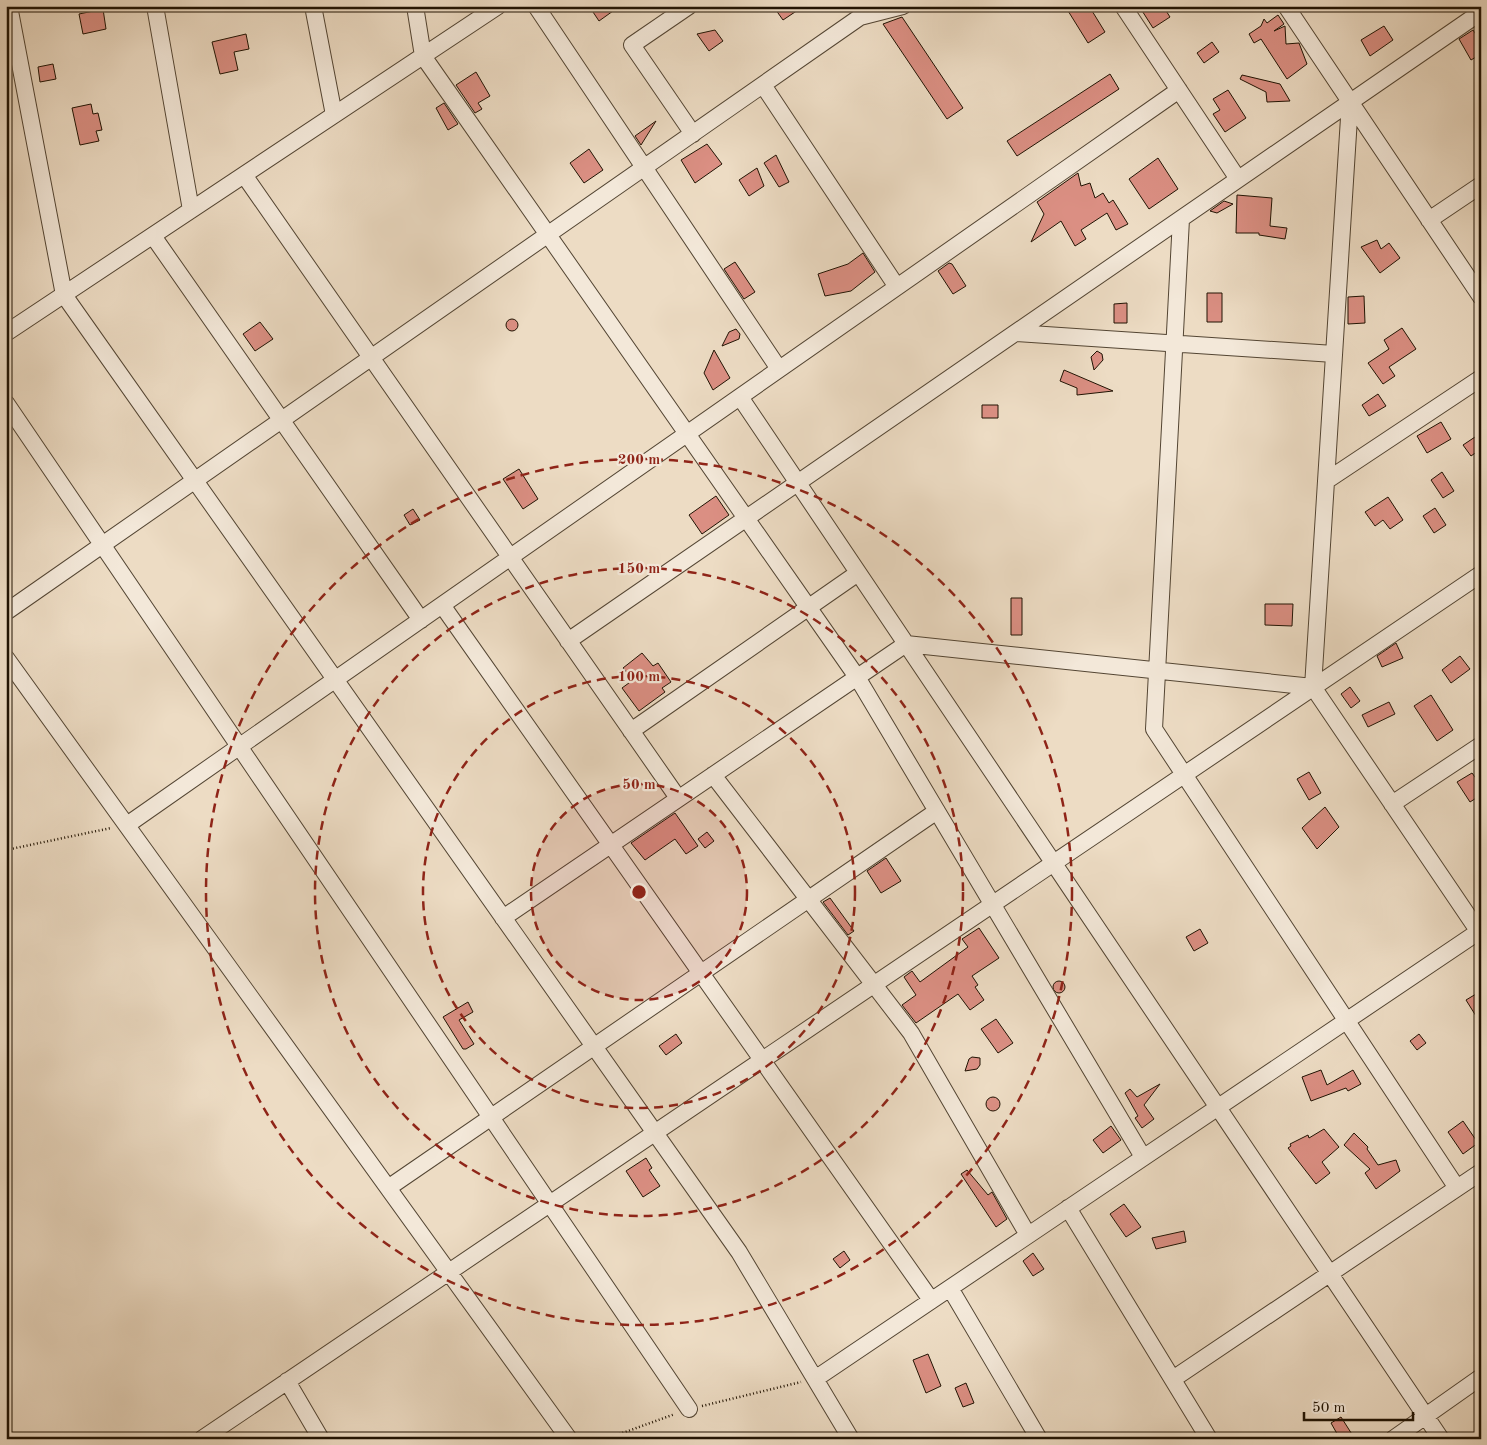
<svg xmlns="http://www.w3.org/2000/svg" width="1487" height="1445" font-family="'Old Standard TT',serif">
  <rect width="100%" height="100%" fill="#eddcc4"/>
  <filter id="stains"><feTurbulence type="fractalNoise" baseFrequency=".004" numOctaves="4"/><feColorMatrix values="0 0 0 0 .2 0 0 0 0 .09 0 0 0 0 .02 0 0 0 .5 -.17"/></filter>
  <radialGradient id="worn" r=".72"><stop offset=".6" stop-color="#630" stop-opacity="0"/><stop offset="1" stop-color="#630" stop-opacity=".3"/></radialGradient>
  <path fill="#db8f83" stroke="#201303" d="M589 6H620L599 21Z
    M773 6H804L783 20Z
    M1065 6H1089L1105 32 1088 43Z
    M1139 6H1163L1170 17 1153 28Z
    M103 9 106 29 83 34 79 14Z
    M1278 15 1284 24 1274 31 1285 26 1286 44 1299 43 1307 64 1287 79 1261 39 1254 43 1249 34 1261 26 1264 19 1267 23Z
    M902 17 963 108 947 119 883 24Z
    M1384 26 1393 40 1370 56 1361 40Z
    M715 30 723 41 709 51 697 34Z
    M1473 30 1481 42V54L1471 60 1459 39Z
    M246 34 249 49 234 52 238 70 220 74 212 42Z
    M1212 42 1219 52 1204 63 1197 53Z
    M53 64 56 79 40 82 38 67Z
    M476 72 490 96 478 103 482 109 475 113 456 85Z
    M1110 74 1119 89 1017 156 1007 141Z
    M1242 75 1280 84 1290 101 1267 102 1266 92 1240 79Z
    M1228 90 1246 118 1225 132 1213 114 1220 110 1213 99Z
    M444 103 458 124 448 130 436 108Z
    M91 104 93 114 98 113 102 130 96 131 99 141 80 145 72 108Z
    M656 121 641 145 635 136Z
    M707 144 722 164 695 183 681 160Z
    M589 149 603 170 584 183 570 163Z
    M776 155 789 182 779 187 764 163Z
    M1158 158 1178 189 1149 209 1129 179Z
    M757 168 764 186 749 196 739 180Z
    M1078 173 1081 186 1090 183 1095 198 1103 193 1109 203 1113 200 1128 224 1116 230 1107 213 1081 230 1086 239 1075 246 1061 221 1031 242 1044 214 1037 202Z
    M1237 195 1272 198 1270 226 1287 228 1285 239 1259 235V233H1236Z
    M1224 201 1233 204 1217 213 1210 211Z
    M1377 240 1381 249 1389 243 1400 258 1380 273 1361 247Z
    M863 253 875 272 851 291 825 296 818 274 848 264Z
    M735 262 755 292 744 299 724 269Z
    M949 263 952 264 966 286 953 294 938 271Z
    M1207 293H1222V322H1207Z
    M1364 296 1365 323 1348 324V297Z
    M1127 303V323H1114V304Z
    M506 325a6 6 0 1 1 12 0a6 6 0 1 1-12 0Z
    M260 322 273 339 255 351 243 334Z
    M1402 328 1416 349 1389 367 1395 376 1383 384 1368 363 1389 349 1384 340Z
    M736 329 740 334 739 339 722 346 729 332Z
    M714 350 730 378 713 390 704 373Z
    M1097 351 1102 354 1103 360 1094 370 1091 357Z
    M1064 370 1113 391 1077 395V388L1060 381Z
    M1378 394 1386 406 1369 416 1362 405Z
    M982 405H998V418H982Z
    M1441 422 1451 439 1427 453 1417 436Z
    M1475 437 1481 449 1471 456 1463 445Z
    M519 469 538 499 523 509 503 479Z
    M1442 472 1454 491 1443 498 1431 480Z
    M716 496 729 515 702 534 689 515Z
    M1388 497 1403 520 1390 529 1383 520 1375 526 1365 512Z
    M1435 508 1446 525 1434 533 1423 516Z
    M413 509 420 520 410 525 404 515Z
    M1011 598H1022V635H1011Z
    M1265 604H1293L1292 626 1265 625Z
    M1396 643 1403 658 1382 667 1377 656Z
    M642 653 653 666 658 663 671 682 662 688 665 692 639 711 622 688 633 680 623 668Z
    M1460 656 1470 669 1451 683 1442 670Z
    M1350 687 1360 701 1351 708 1341 694Z
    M1431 695 1453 730 1437 741 1414 706Z
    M1389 702 1395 714 1368 727 1362 715Z
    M1309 772 1321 793 1309 800 1297 779Z
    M1472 773 1481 785V795L1470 802 1457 782Z
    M1325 807 1339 827 1317 849 1302 828Z
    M675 813 698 846 686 854 675 839 645 860 631 843Z
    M707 832 714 841 705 848 698 839Z
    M886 858 901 881 881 893 867 871Z
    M830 898 854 931 848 935 823 902Z
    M979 928 999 958 972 976 978 985 975 987 984 1000 970 1010 958 994 916 1023 902 1005 916 995 904 977 912 971 920 982 968 947 962 939Z
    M1200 929 1208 943 1194 951 1186 937Z
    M1053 987a6 6 0 1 1 12 0a6 6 0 1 1-12 0Z
    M1481 991V1024L1466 1000Z
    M468 1002 473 1012 459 1020 474 1044 466 1049H463L443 1017Z
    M996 1019 1013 1043 998 1053 981 1029Z
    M676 1034 682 1043 666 1055 659 1046Z
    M1419 1034 1426 1043 1417 1050 1410 1041Z
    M972 1057 980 1058V1065L977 1069 965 1071 969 1059Z
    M1321 1070 1327 1085 1353 1070 1361 1084 1348 1091 1346 1088 1311 1101 1302 1077Z
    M1160 1084 1144 1105 1154 1119 1142 1128 1135 1118 1138 1116 1125 1093 1130 1089 1137 1097Z
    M986 1104a7 7 0 1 1 14 0a7 7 0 1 1-14 0Z
    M1463 1121 1478 1143 1463 1154 1448 1132Z
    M1111 1126 1121 1140 1103 1153 1093 1140Z
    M1324 1129 1339 1147 1322 1162 1330 1173 1316 1184 1288 1148 1291 1146 1290 1144 1308 1135 1309 1138Z
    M1354 1133 1368 1147 1367 1149 1378 1165 1396 1160 1400 1171 1376 1189 1365 1173 1370 1169 1344 1145Z
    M646 1158 652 1168 649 1170 660 1186 643 1197 626 1171Z
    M967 1170 988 1195 992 1192 1007 1219 996 1227 961 1174Z
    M1124 1204 1141 1227 1126 1237 1110 1214Z
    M1184 1231 1186 1242 1156 1249 1152 1238Z
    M844 1251 850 1260 840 1268 833 1259Z
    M1033 1253 1044 1269 1033 1276 1023 1261Z
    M928 1354 941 1386 926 1393 913 1360Z
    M966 1383 974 1403 963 1407 955 1388Z
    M1341 1417 1355 1439H1340L1331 1423Z"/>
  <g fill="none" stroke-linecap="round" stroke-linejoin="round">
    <g stroke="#534533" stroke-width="18">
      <path id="minor" d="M9 6 64 295 739 1252 851 1439
        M155 6 191 210
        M313 6 334 115
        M415 6 423 56 857 677 1143 1157
        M536 6 779 369
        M689 6 632 45 693 134
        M1123 6 1238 179
        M1286 6 1481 297
        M763 85 897 287
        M1350 102 1313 687 1481 935
        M244 175 678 798
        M1181 219 1154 729 1457 1188
        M1429 220 1481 185
        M153 236 421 620
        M6 333 498 6
        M1015 333 1334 354
        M740 397 1441 1439
        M6 403 689 1409
        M1326 481 1481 378
        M442 605 931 1300
        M6 612 860 17 903 6
        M568 641 1481 12
        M6 658 569 1439
        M631 731 858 573
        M713 775 911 1033 1028 1235
        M1392 804 1481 745
        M127 825 1179 90
        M503 918 906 644 1313 687
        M388 1188 937 811
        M1068 1208 1209 1439
        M950 1288 1039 1439
        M815 1379 1481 930
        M1173 1379 1481 1172
        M287 1381 321 1439
        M202 1439 1481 574
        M1393 1439 1481 1377"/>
    </g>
    <path stroke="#201303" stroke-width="2.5" stroke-dasharray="1 2.5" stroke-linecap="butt" d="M6 850 111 828
      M702 1406 801 1382
      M606 1439 675 1414"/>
    <use href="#minor" stroke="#f3e8d9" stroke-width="16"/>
  </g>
  <circle cx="639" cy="892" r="108" fill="#8f2418" fill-opacity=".12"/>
  <g fill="none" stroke="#8f2418" stroke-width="2.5" stroke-dasharray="9 6">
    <circle cx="639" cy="892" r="108"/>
    <circle cx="639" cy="892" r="216"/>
    <circle cx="639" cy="892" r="324"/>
    <circle cx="639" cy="892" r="433"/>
  </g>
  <circle cx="639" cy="892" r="8" fill="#8f2418" stroke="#f3e8d9" stroke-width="2.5"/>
  <g font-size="15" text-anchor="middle" font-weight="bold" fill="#8f2418" stroke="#f3e8d9" stroke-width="4.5" stroke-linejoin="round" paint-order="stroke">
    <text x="639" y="464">200 m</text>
    <text x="639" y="573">150 m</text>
    <text x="639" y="681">100 m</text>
    <text x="639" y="789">50 m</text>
  </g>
  <rect width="1487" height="1445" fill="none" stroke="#eddcc4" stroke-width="25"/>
  <rect x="8" y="8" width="1472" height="1430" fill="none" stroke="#201303" stroke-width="2.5"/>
  <rect x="12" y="12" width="1462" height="1420" fill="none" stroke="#201303"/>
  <path d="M1304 1412v8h109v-8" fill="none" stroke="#201303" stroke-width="2.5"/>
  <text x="1312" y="1412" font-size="15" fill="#201303" stroke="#f3e8d9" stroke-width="4" paint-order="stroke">50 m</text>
  <rect width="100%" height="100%" filter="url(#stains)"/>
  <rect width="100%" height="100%" fill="url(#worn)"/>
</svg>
